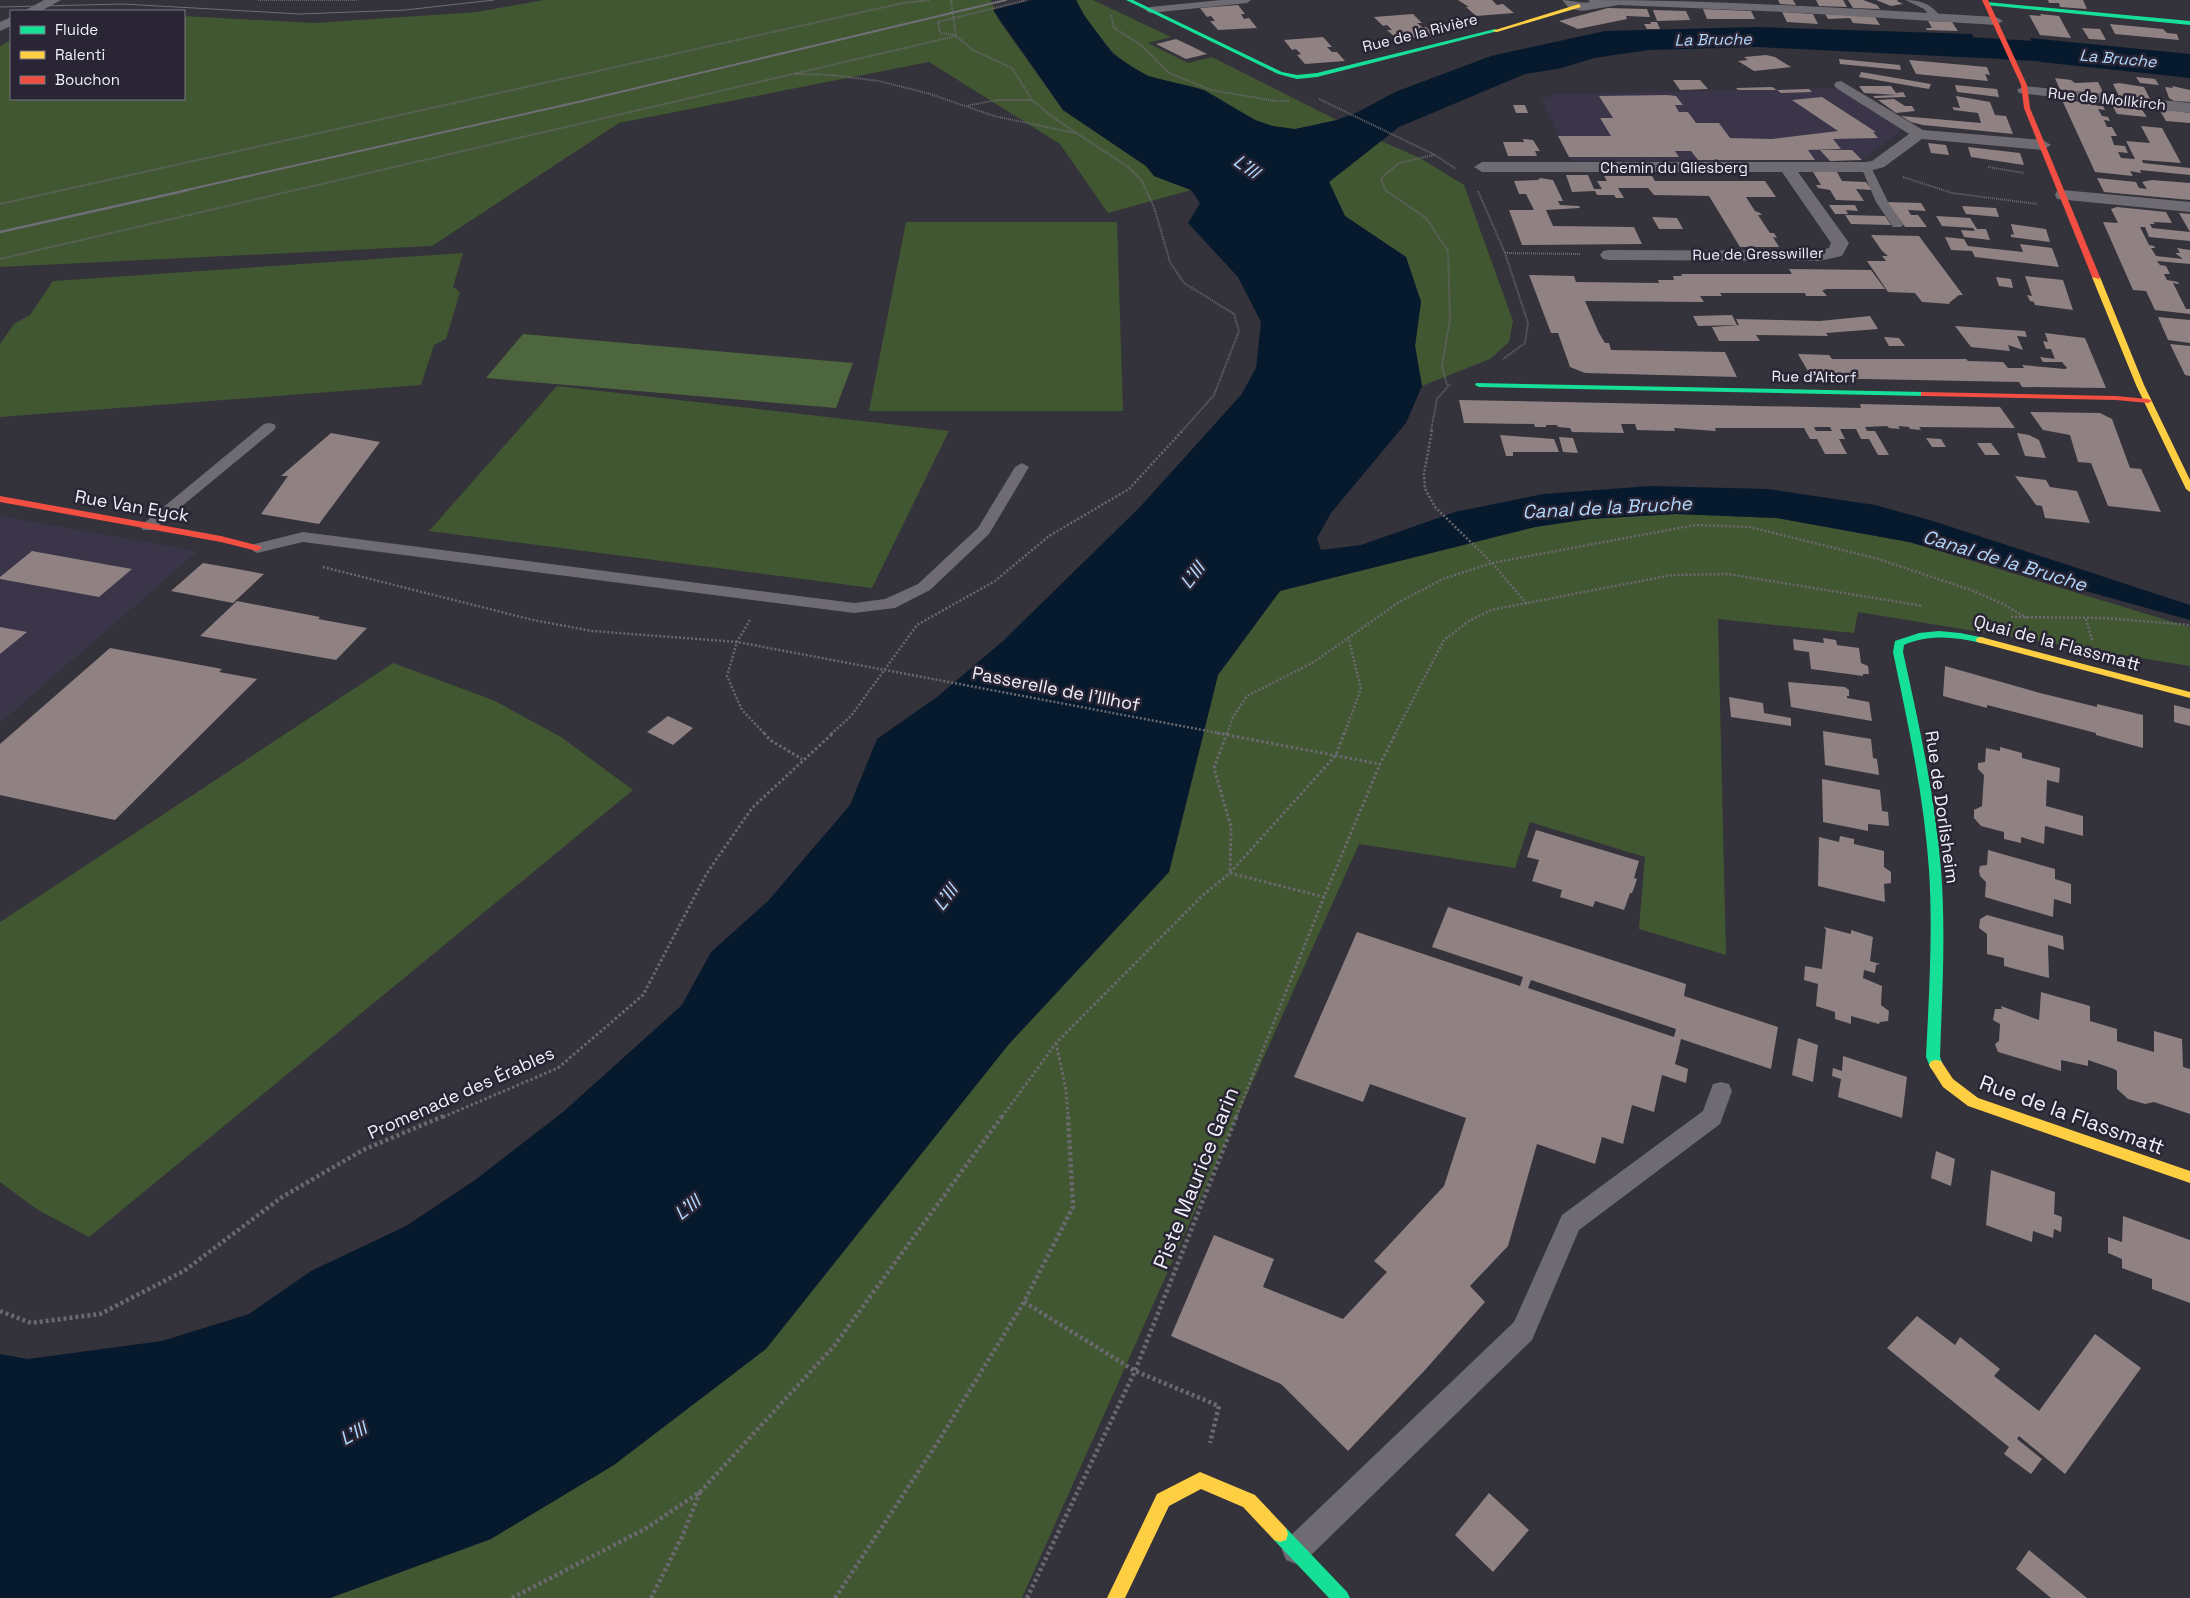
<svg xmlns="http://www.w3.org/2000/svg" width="2190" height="1598" font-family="'Space Grotesk',sans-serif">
  <rect width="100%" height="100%" fill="#34323a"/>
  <path fill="#3b354a" d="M1838 88 1899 127 1901 131 1862 160 1571 161 1541 100 1554 94Z
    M0 516 198 551 0 723Z"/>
  <path fill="#415731" d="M544 0H991L998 19 1063 110 1146 166 1154 176 1191 190 1108 213 1060 144 929 62 619 123 432 246 0 267V46L11 40V99H184V16L314 23 477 12Z
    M1076 0H1093L1171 37 1148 43 1188 63 1212 57 1337 120C1324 123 1309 128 1295 129 1260 131 1234 105 1205 91 1188 83 1166 83 1149 76 1116 63 1092 31 1076 0Z
    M1381 141 1420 158 1464 185 1513 321 1509 342 1490 359 1422 386 1415 346 1421 301 1406 257 1345 216 1329 182Z
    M906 222H1117L1123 411H869Z
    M463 253 453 287 460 292 446 339 434 345 421 385 0 417V344L14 324 30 315 53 281Z
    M557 386 949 431 872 588 429 531Z
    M1676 514 1776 518 1909 542 2190 627V666L1858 612 1854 633 1718 619 1726 955 1639 929 1645 857 1530 822 1515 868 1359 844 1022 1598H330L491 1539 1009 1044 1169 872 1218 675 1280 591 1535 527 1589 519Z
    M393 663 493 700 561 737 633 790 89 1237 38 1210 0 1182V922Z"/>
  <path fill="#4e663d" d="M523 334 853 363 836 408 486 378Z"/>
  <path fill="#071a2d" d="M1032 0H1076L1084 15 1113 54 1131 66 1148 76 1204 90 1255 120 1273 126 1295 129 1337 120 1358 112 1395 92 1491 56 1605 31 1757 27 1972 34 1981 58 1757 47 1649 50 1594 58 1562 68 1525 74 1399 127 1329 182 1345 216 1406 257 1421 302 1415 346 1422 386 1406 423 1331 513 1317 538 1321 550 1361 545 1455 512 1543 494 1650 486 1768 489 1875 505 1933 521 2190 605V620L1909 542 1776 518 1676 514 1589 519 1535 527 1280 591 1218 675 1169 872 1009 1044 766 1349 614 1465 491 1539 330 1598H0V1354L28 1359 162 1341 249 1314 311 1271 406 1226 475 1180 563 1112 682 1005 711 952 768 901 850 805 877 739 937 697 1003 641 1139 508 1241 395 1256 368 1261 322 1238 277 1188 223 1200 203 1191 190 1154 176 1146 166 1063 110 993 10Z
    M2030 38 2190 54V78L2041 62Z"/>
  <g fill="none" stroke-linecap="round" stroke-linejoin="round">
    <path fill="#071a2d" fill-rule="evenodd" d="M1886 32 2035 41 2190 55V75L2035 61 1886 52 1874 49 1869 42 1874 35Z"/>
  </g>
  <path fill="#908283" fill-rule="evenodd" d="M1458 0H1492L1497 5 1503 4 1514 13 1476 16 1466 7H1469Z
    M1778 0H1793L1796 5 1780 4Z
    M1816 0H1843L1847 7 1819 6Z
    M1848 0H1863L1877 5 1880 9 1853 8Z
    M1876 0H1898L1897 1 1903 4 1891 6Z
    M2048 0H2083L2087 9 2060 7 2059 3H2049Z
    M1238 5 1245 14H1241L1244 19 1249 18 1257 28 1218 30 1210 21H1215L1211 16 1207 17 1200 8Z
    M1608 8 1647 9 1650 17 1626 16 1627 19 1578 29 1559 21Z
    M1703 9 1751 11 1755 19H1707Z
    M1653 10 1686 11 1690 20 1657 21Z
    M1782 12 1813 14 1818 24 1787 22Z
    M1413 14 1422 23H1417L1422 27H1426L1436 36 1397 39 1387 30H1392L1387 25 1383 26 1374 17Z
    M1825 14 1875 17 1880 25 1853 23 1850 18 1828 19Z
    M2040 14 2059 16 2071 38 2040 35 2029 15 2041 16Z
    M1928 21 1952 22 1958 31 1927 30 1926 28H1932Z
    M1650 22H1657L1660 29H1647L1644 24H1651Z
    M2110 24 2163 29 2167 33 2177 34 2179 40 2115 34Z
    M2082 28 2100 29 2106 40 2089 39Z
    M1323 37 1332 47H1327L1332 52H1337L1345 61 1305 64 1297 55 1301 54 1296 49 1292 50 1284 40Z
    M1176 39 1191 46 1207 54 1186 59 1156 44Z
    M1766 55 1775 57 1791 67 1754 71 1738 61 1748 60 1744 57Z
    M1839 59 1900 65 1901 70 1840 64Z
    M1909 60 1987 67 1990 75 1985 74 1988 81 1916 74Z
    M1861 72 1931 84 1929 89 1859 77Z
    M2136 77 2155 79 2159 85 2140 83Z
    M2055 78 2071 80 2075 83 2098 82 2104 94 2060 90Z
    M1673 80H1700L1708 89 1680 90Z
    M2119 83 2144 87 2150 99 2119 96 2113 84Z
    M1955 85 1997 89 1999 97 1957 92Z
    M1859 86H1891L1896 93 1903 92 1906 97 1875 98 1873 96 1898 95 1864 93Z
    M2172 86 2190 90V102L2174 101 2169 98 2165 87 2173 88Z
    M1772 87 1777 90H1738L1736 88Z
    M1809 89 1812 92 1781 93 1777 90Z
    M1667 95 1676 96 1683 105H1675L1679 112H1688L1696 123H1719L1730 138 1772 139 1838 131 1792 100 1822 97 1876 132H1873L1878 138 1833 139 1841 149 1808 150 1815 160H1698L1691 151H1675L1679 157H1569L1558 136H1611L1600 118H1613L1599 96Z
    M1956 96 1990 102 1995 115 2006 116 2013 134 1923 125 1911 122 1901 116 1981 123 1978 113 1954 110 1952 107 1960 108Z
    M1894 99 1905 106H1912L1915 111 1896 113 1878 100Z
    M2062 100 2095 103 2097 106H2103L2105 110 2098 109 2102 116 2108 117 2110 121 2104 120 2107 127H2112L2117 136H2111L2114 145 2125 146 2128 153 2118 152 2121 158 2135 159 2126 141 2150 143 2141 126 2162 128 2181 163 2142 160 2143 163 2190 168V175L2140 170 2141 173 2130 171 2133 176 2095 172Z
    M1513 105H1525L1528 113H1516Z
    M2112 105 2140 107 2147 117 2117 114Z
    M2159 109 2190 113V123L2166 121Z
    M1523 139 1533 140 1540 151H1535L1537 156H1508L1503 142H1524Z
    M1928 143 1946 145 1949 155 1931 153Z
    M1968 147 2020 153 2024 165 1971 157Z
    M1820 150H1852L1862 160 1830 161Z
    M1813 172H1837L1842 181 1866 182 1872 190 1856 189 1864 201 1836 200 1830 190 1818 188 1816 185H1821Z
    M1566 175H1588L1594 189H1602L1597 181H1607L1604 176H1652L1655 181H1765L1776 197H1746L1755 211 1760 213 1762 215H1758L1770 233H1774L1777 238 1773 237 1779 247H1740L1709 196 1654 195 1648 188H1618L1624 198H1616L1614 195H1597L1595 191 1572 192Z
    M1540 178 1553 180 1563 201H1558L1560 205 1579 206 1580 208 1546 210 1553 226 1634 227 1642 244 1522 245 1509 210H1534L1526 194H1519L1514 181 1538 180Z
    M2097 178 2136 182 2139 188 2147 189 2142 182 2152 180 2190 183V200L2104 192Z
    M1887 202 1921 203 1926 211 1908 210 1911 215H1918L1927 227H1905Z
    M1829 205H1855L1858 211 1846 210 1848 214H1835Z
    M1962 206 1996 208 1999 217 1966 214Z
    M2117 207 2166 212 2172 223 2153 222 2155 224H2150L2152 228 2190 232 2179 213 2190 214V241L2149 237 2145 227H2140L2149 245 2154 246 2155 248H2151L2156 256 2183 259 2175 253H2180L2177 248 2190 250V264L2157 261 2160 265 2166 266 2170 274H2164L2167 280 2178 282 2179 284 2173 283 2186 309H2190V314L2155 310 2146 291 2133 290 2103 222 2118 223 2111 209Z
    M1845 215 1885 216 1891 225 1851 224Z
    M1936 216 1970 218 1977 229H1986L1990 240 1964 237 1961 230 1975 231 1973 228 1942 226Z
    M1652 217 1677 218 1683 229H1659Z
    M2011 224 2046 229 2050 242 2011 237V234L2014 235Z
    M1871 235 1919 236 1963 295H1959L1949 303 1950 304 1922 302 1915 293 1888 292 1867 261H1886L1882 256H1888L1882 251Z
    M1945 237 1964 239 1968 246 2023 252 2020 244 2052 248 2059 267 1975 257 1972 251 1951 250Z
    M1789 269 1871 270 1885 289H1824L1826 290H1822L1827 296H1806L1805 293H1720L1722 296H1700L1704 302 1585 301 1599 333 1605 343H1609L1611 350 1725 352 1737 377 1585 373 1570 367 1558 333H1551L1529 275 1574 276 1576 282 1659 283 1658 280H1674L1673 276H1682L1681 274H1792Z
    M2025 276 2063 280 2073 310 2035 305 2034 302 2030 301 2027 295 2032 296Z
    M1996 277 2011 279 2013 288 1999 286Z
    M1732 315 1737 325 1698 326 1693 316Z
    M1870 316 1878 329 1826 333 1828 336 1756 335 1760 341H1719L1712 327 1739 325 1736 319 1820 321Z
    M2158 317 2190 320V343L2168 340Z
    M1955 326 2025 331 2027 337 2017 336 2023 350 2008 345 2010 351 1971 347Z
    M2045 333 2085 338 2106 388 2022 387 2019 382 1812 378 1798 354 1829 355 1832 359H1966L1968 361 2003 362 2008 368H2024L2022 365 2065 369 2067 368 2062 362H2043L2040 357 2055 359 2051 349H2046L2043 341 2048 342Z
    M1884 337 1899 338 1905 346H1889Z
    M2170 344 2190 346V376L2185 375Z
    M1459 400 1861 408 1860 404 2000 407 2015 428 1919 427 1921 430 1910 429 1909 427 1898 426 1900 429 1889 428 1887 426 1865 427 1867 431H1875L1889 455H1878L1869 439H1861L1856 429H1840L1845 439H1839L1847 454H1825L1817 439H1810L1804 428H1715L1716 431 1674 428 1675 431 1637 430 1635 424H1621L1624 433 1572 432 1570 428 1558 427 1557 425H1546V427H1535L1534 424 1464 423ZM1814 427H1830L1832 431H1816Z
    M2030 412 2100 413 2112 419 2130 468 2141 469 2161 512 2108 506 2091 463 2078 462 2070 435 2043 430Z
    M331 433 380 442 319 524 261 514 288 476H281Z
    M2017 433 2029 435 2039 440 2046 458 2025 456Z
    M1500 435 1554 439 1559 452H1513V456H1506Z
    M1559 437 1573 438 1578 453 1563 452Z
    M1926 438 1941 439 1946 447H1932Z
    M1977 443H1991L2000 455H1985Z
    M2015 476 2046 480 2050 487 2077 491 2090 523 2045 518 2042 506 2036 505Z
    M32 551 109 565 132 569 99 597 0 579V577Z
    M203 563 232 568 264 574 233 603 171 591Z
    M237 601 320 617 318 619 367 628 336 660 200 636Z
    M0 627 27 632 0 654Z
    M1823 638 1836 640 1837 645 1859 648 1861 663 1868 666 1869 674H1863V676L1811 669 1809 652 1794 650 1793 639 1824 643Z
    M110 648 222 669 219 672 257 679 115 820 0 795V744Z
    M1945 666 2040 693 2097 707V704L2143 715V748L2096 735V733L1987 705V708L1943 696Z
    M1788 682 1845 687 1849 690V696H1847V698L1869 702 1872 721 1791 707Z
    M1729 697 1763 703 1764 713 1791 718V726L1731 717Z
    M2174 705 2190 709V726L2174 722Z
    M668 716 693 728 673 745 647 732Z
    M1823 731 1871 739 1873 758 1877 759 1879 775 1825 765Z
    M2000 747 2022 753V758L2060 768 2059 783 2047 780 2046 806 2083 816V836L2045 826 2044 844 2021 837V843L2004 839V832L1981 826 1974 818V810L1982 806 1984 775 1978 769V763L1985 762 1986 748 2000 751Z
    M1822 779 1880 790 1882 811 1888 812 1889 826 1868 824V831L1823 822Z
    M1536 830 1639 861 1634 878 1637 879 1634 888 1632 893H1630L1624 910 1595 901 1593 907 1560 897 1562 890 1532 881 1539 860 1527 857Z
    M1840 836 1854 839V844L1884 851V867L1891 872V883L1884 884 1885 902 1818 886 1819 837 1839 842Z
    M1988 850 2055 869V879L2071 884V904L2054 899 2053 917 1985 897 1986 882 1980 876 1979 871 1980 866 1987 865Z
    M1448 907 1686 984 1684 996 1778 1027 1771 1069 1681 1039 1675 1064 1688 1069 1686 1083 1662 1075 1654 1112 1632 1105 1623 1144 1602 1137 1595 1164 1537 1144 1508 1246 1470 1286 1485 1302 1425 1370 1348 1451 1281 1384 1171 1336 1214 1235 1274 1259 1263 1287 1343 1319 1387 1272 1374 1261 1444 1186 1466 1118 1370 1084 1363 1102 1294 1077 1357 932 1520 986 1523 977 1432 947ZM1531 980 1676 1029 1674 1037 1528 988Z
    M1987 915 2063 936 2064 950 2048 945 2049 978 2004 966V958L1987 954V934L1979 928 1980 919Z
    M1824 927 1851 934V930L1873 937 1870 961 1880 964 1876 965 1875 973 1864 970 1863 978 1882 986 1881 1005 1889 1011 1888 1021 1880 1022 1879 1024 1851 1016V1024L1835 1019V1012L1816 1006 1818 984 1804 980 1805 966 1822 969 1826 930Z
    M2041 992 2090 1006V1021L2117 1029V1041L2154 1052V1031L2182 1039 2183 1067 2190 1069V1114L2154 1102 2145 1104 2128 1099 2117 1089V1071L2114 1069 2088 1060V1066L2061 1060V1071L1998 1052 1995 1044 1999 1041 2000 1024 1993 1020 1995 1009H2002L2001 1006 2039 1020Z
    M1798 1038 1818 1045 1813 1082 1792 1075Z
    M1843 1056 1907 1077 1902 1118 1838 1097 1841 1079 1832 1076 1833 1068 1842 1071Z
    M1936 1151 1955 1159 1951 1186 1931 1178Z
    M1991 1170 2055 1192 2054 1214 2062 1217 2061 1232 2054 1229 2053 1238 2033 1231 2032 1242 1986 1225Z
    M2123 1216 2190 1240V1303L2152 1289V1279L2122 1268V1259L2108 1253V1237L2122 1242Z
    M1917 1316 1955 1345 1960 1337 2000 1369 1994 1376 2039 1411 2095 1334 2141 1368 2065 1474 2019 1436 2017 1439 2042 1459 2031 1474 2004 1454 2009 1447 1887 1348Z
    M1489 1493 1529 1530 1493 1572 1455 1535Z
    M2029 1550 2087 1598H2051L2016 1569Z"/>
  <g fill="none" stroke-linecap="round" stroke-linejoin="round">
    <path stroke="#6a696f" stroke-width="2" stroke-dasharray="1 1" stroke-linecap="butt" d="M258 0H358
      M951 0 956 36 973 50 1012 68 1032 100 1054 118 1128 167 1142 181 1154 207 1170 262 1184 283 1234 314 1239 331 1214 395 1182 431
      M1111 15 1114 28 1141 45 1169 73 1211 90 1275 101H1290
      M955 35 940 33 938 22 1027 0
      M796 74 831 75 879 81 930 94 994 116 1075 133
      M1319 99 1435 155 1456 169
      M966 106 997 100H1032
      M1434 155 1399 163 1381 178 1385 190 1426 218 1448 251 1450 319 1442 366 1447 385
      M1988 167 2024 173
      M1903 177 1952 193 2037 204
      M1478 191 1505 253 1528 323 1525 343 1503 359
      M0 204 903 3 930 0
      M1505 253 1581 254
      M0 259 956 36
      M1431 431 1437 399 1450 384"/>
    <path stroke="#6a696f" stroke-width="2.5" stroke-dasharray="2 2" stroke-linecap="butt" d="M1432 430 1424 474 1425 489 1435 507 1492 563 1527 604
      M323 567 533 620 592 631 737 642 1224 734
      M2011 617 2105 618 2190 625
      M2086 619 2092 640
      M750 620 737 642 727 676 742 710 765 734
      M831 734 851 716 917 625 995 581 1049 536 1129 489 1183 430
      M1227 734 1233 717 1247 696 1314 662 1399 602 1443 579 1492 563 1695 525 1750 527 1878 559 1971 590 2003 604 2027 618
      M1344 734 1361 689 1348 636
      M1395 734 1444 640 1469 621 1491 610 1672 575 1728 574 1923 606"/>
    <path stroke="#6a696f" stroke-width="3" stroke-dasharray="2.5 2.5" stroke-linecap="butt" d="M764 733 770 740 802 759
      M1217 733 1380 764
      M1227 733 1214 768 1231 827 1230 873
      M1230 873 1324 897
      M1056 1043 1066 1090 1068 1117
      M443 1117 558 1068 643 995 707 873 752 808 833 733
      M1002 1117 1056 1043 1203 895 1230 873 1336 755 1344 733
      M1236 1117 1324 897 1380 764 1396 733"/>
    <path stroke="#6a696f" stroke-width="4.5" stroke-dasharray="3 3" stroke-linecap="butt" d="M1024 1302 1135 1371 1219 1406 1210 1443
      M0 1311 31 1323 100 1314 184 1271 282 1197 363 1150 446 1115
      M512 1598 645 1529 700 1492 834 1346 1003 1115
      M651 1598 682 1537 700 1492
      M835 1598 938 1442 1024 1302 1073 1207 1068 1115
      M1027 1598 1135 1371 1237 1115"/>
    <path fill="#6e6c72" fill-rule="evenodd" d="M1221 0H1251L1247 3 1150 13 1145 10 1150 7Z
      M1905 0C1920 0 1930 3 1940 16L1932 18 1924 9Z
      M1866 164 1871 167 1888 202 1903 225 1901 227H1893L1876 202 1861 167Z
      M269 423 274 424 276 427 274 430 153 530H143L140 527 143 524 264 424Z
      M1022 463 1029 467 989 534 930 590 895 608 854 613 303 542 257 553 249 548 251 545 303 532 854 603 885 599 918 584 978 528 1015 467Z
      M1721 1082 1729 1084 1732 1091 1720 1124 1579 1230 1532 1340 1306 1560 1296 1564 1286 1560 1282 1550 1286 1540 1514 1322 1562 1215 1703 1111 1713 1084Z"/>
    <path fill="#6e6c72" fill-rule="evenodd" d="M44 0H61L41 11H24Z
      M1562 0C1572 0 1580 4 1590 2L1588 0C1725 0 1860 9 1996 17L2003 21 1996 25 1785 12 1619 5 1582 11 1569 8Z
      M11 17V26L0 31V22Z
      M1841 81 1923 130 2043 140 2051 145 2043 150 1922 139 1884 167 1866 172H1798L1849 243 1842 256 1819 261 1609 260 1603 259 1600 255 1603 251 1609 250 1819 251 1829 248 1831 243 1782 172H1482L1474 167 1482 162H1866L1872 161 1909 134 1836 88 1834 85 1836 82Z
      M2024 86 2190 103V113L2019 93 2017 90Z
      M2063 190 2190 202V212L2057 199 2055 195 2057 191Z"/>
    <path fill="#16e098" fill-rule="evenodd" d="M1126 0H1133L1282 72 1297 75 1317 73 1495 29 1498 31 1317 77 1297 79 1278 74Z
      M1987 2 2190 21V25L1985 5Z
      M1476 383 1924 392 1928 394 1924 396 1479 387 1475 385Z
      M1939 631 1960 633 1985 638 1986 640 1981 643C1955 637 1929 634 1904 645L1903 652C1919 724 1935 796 1941 870 1946 932 1942 995 1940 1057L1943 1065 1941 1069 1936 1070 1931 1069 1926 1057C1929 995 1933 932 1929 870 1924 796 1908 724 1893 652L1895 641 1919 633Z
      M1280 1526 1286 1528 1347 1592 1350 1598H1329L1274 1540 1272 1534 1274 1528Z"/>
    <path fill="#ffcf43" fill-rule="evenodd" d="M1579 4 1581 7 1497 32 1492 31Z
      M2093 275 2100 277 2144 385 2190 480V492L2186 489 2136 385 2092 277Z
      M1981 637 2190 692V698L1977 642 1976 640 1977 638Z
      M1936 1060 1941 1061 1953 1079 1978 1098 2190 1171V1183L1968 1106 1943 1087 1929 1065 1931 1061Z
      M1200 1472 1255 1495 1286 1528 1288 1534 1286 1540 1280 1542 1274 1540 1243 1507 1201 1489 1169 1506 1125 1598H1107L1157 1494Z"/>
    <path fill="#f24e42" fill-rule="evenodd" d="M1982 0H1988L2027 85 2030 108 2100 277 2099 279 2092 277 2024 108 2021 85Z
      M1921 392 2116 396 2148 399 2152 401 2148 403 2116 400 1924 396H1921Z
      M0 496 221 536 260 546 262 548 257 551 221 542 0 502Z"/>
    <path stroke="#706e76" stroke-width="1" d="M0 7 123 4 300 14 405 10 494 0"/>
    <path stroke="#706e76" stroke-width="2" d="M182 191 578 102 1006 0"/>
    <path stroke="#706e76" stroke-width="2.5" d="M0 232 188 190"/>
  </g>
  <g text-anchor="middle" stroke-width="5" stroke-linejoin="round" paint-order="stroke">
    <g font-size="15" fill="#f1eff9" stroke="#292534">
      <text transform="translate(1420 33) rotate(-14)" y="5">Rue de la Rivière</text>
      <text transform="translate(2107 99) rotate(6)" y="5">Rue de Mollkirch</text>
      <text x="1674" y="173">Chemin du Gliesberg</text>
      <text transform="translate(1758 254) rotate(-1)" y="5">Rue de Gresswiller</text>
      <text transform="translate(1814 377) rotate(1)" y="5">Rue d'Altorf</text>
    </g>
    <g font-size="16" font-style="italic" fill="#b1d8fe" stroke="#292534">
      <text transform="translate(1713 39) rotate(-1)" y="6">La Bruche</text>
      <text transform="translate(2118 58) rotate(5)" y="6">La Bruche</text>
    </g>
    <g font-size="18" fill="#f1eff9" stroke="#292534">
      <text transform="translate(132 506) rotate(10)" y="6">Rue Van Eyck</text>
      <text transform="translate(2057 643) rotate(15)" y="6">Quai de la Flassmatt</text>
      <text transform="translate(1056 689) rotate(11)" y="6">Passerelle de l'Illhof</text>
      <text transform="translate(1942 807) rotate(82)" y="6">Rue de Dorlisheim</text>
      <text transform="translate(461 1093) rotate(-24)" y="6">Promenade des Érables</text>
    </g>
    <g font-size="19" font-style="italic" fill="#b1d8fe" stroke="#292534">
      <text transform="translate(1247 166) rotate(35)" y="7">L'Ill</text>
      <text transform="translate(1607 507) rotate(-3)" y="7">Canal de la Bruche</text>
      <text transform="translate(2005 560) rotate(17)" y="7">Canal de la Bruche</text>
      <text transform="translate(1192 575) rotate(-52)" y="7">L'Ill</text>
      <text transform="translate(945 897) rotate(-53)" y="7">L'Ill</text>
      <text transform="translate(687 1207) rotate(-39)" y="7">L'Ill</text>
      <text transform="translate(353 1433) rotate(-29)" y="7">L'Ill</text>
    </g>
    <g font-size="21" fill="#f1eff9" stroke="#292534">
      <text transform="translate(2072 1115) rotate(20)" y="7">Rue de la Flassmatt</text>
      <text transform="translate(1196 1178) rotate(-68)" y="7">Piste Maurice Garin</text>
    </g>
  </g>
  <rect x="10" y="10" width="175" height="90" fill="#292534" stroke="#797683"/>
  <rect x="20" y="26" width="25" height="8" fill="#16e098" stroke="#797683"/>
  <text x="55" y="35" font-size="15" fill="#f1eff9">Fluide</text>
  <rect x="20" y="51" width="25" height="8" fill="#ffcf43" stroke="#797683"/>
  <text x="55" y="60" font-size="15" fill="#f1eff9">Ralenti</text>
  <rect x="20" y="76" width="25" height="8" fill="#f24e42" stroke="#797683"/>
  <text x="55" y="85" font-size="15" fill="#f1eff9">Bouchon</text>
</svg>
